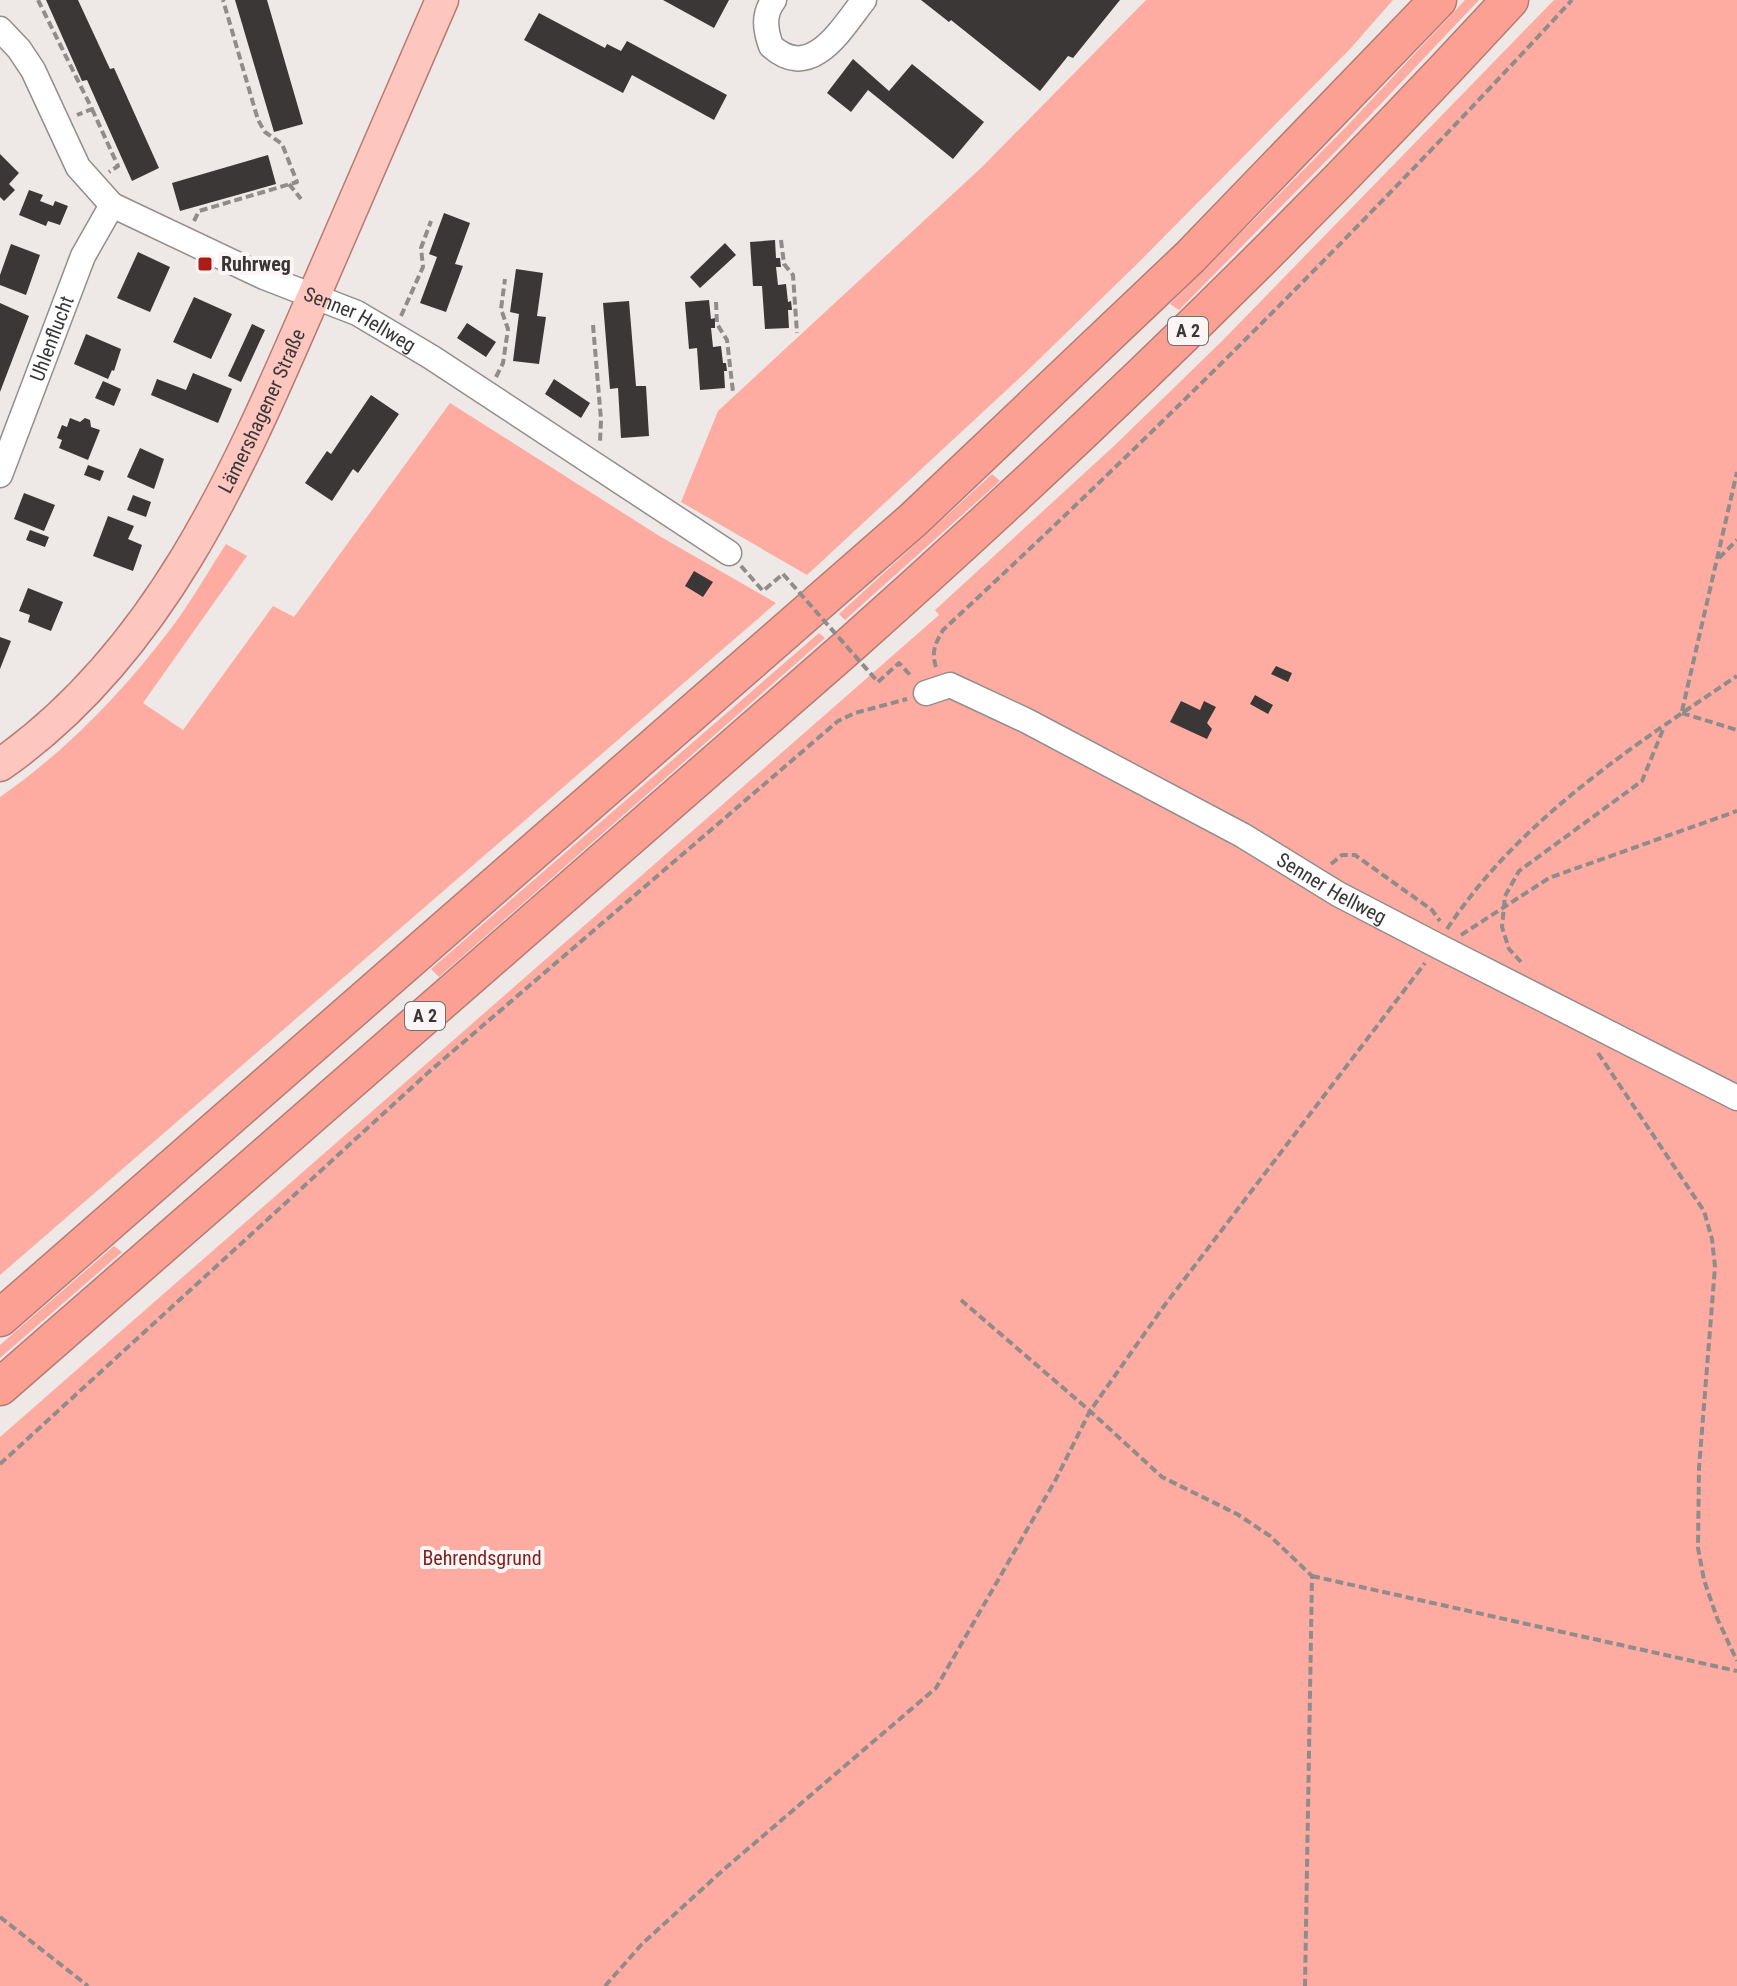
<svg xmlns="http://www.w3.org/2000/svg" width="1737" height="1986" font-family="'Roboto Condensed',sans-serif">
  <rect width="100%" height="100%" fill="#eee8e7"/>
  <path fill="#feaca1" d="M1146 0H1393L1350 49 1138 263 1025 373 807 575 681 502 718 411 982 167Z
    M1465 0H1479L1338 149 1179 310 1170 304 1347 126Z
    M1554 0H1737V1986H0V1437L939 615 935 610 1115 445 1222 341Z
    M450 403 661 537 776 603 0 1275V797C66 751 120 695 169 631 190 604 207 573 226 544L247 556 143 703 183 730 273 606 294 617Z
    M992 474 1000 481 845 620 839 614Z
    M819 633 825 638 439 977 431 969Z
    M114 1246 122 1252 0 1358V1345Z"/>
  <path fill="#3b3736" d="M46 0H78L110 69 114 68 159 168 132 181 87 80 82 81Z
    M235 0H267L303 124 274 132Z
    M663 0H729L714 28Z
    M921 0H1120L1073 58 1068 56 1040 91 951 20 949 22Z
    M539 13 605 48 607 44 621 51 627 41 727 95 714 120 632 75 623 93 524 40Z
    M853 59 889 91 912 64 984 122 953 159 868 90 851 112 827 93Z
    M0 154 19 173 9 184 15 190 4 201 0 197Z
    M268 155 276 184 180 211 172 183Z
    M29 190 43 195 40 201 53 206 55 201 68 206 60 225 48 221 46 226 19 215Z
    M444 213 470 223 455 264 463 266 446 312 420 303 437 257 429 254Z
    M775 240 776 258H780L781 267H776L778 285 786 284 788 302 791 301 792 310H788L789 328 765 329 762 286H753L750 242Z
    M725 243 736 255 700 288 690 277Z
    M11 244 40 255 26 295 0 285V275Z
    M138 252 170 267 150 312 117 298Z
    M516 269 543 273 537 316 546 317 539 364 513 361 519 314 510 312Z
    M194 297 232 314 211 359 173 342Z
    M709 300 711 319 715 318V328H711L713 347 721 346 723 363H726L727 371H724L725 388 700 390 697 348 689 349 685 302Z
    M629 301 636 386H646L649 436 621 438 618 388 610 389 603 303Z
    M0 303 29 316 0 392Z
    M467 323 496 342 486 357 457 338Z
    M252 324 265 330 241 382 228 376Z
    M86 334 121 349 114 371 112 370 108 379 74 364Z
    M193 373 232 389 218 423 151 395 157 379 186 390Z
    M554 379 590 403 581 418 545 394Z
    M103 381 121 389 114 406 95 398Z
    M371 395 399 414 358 473 353 469 332 501 305 483 327 451 331 454Z
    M70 418 80 422 85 418 90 420 91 427 100 430 88 460 59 448 62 440 57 438 62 425 67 427Z
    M140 448 164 459 154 489 127 477Z
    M88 465 104 471 100 481 84 475Z
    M24 493 55 505 44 531 14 519Z
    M133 495 151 502 146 517 127 510Z
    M108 516 134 526 128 539 142 545 133 571 93 556Z
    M30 530 49 537 45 547 26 540Z
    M694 571 713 582 703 597 685 586Z
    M28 588 63 602 51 631 28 622 30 615 19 611Z
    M0 637 11 641 0 669Z
    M1276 666 1292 673 1288 682 1271 674Z
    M1255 695 1273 705 1268 714 1250 704Z
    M1181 701 1200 710 1204 701 1216 707 1207 723 1212 729 1207 739 1170 722Z"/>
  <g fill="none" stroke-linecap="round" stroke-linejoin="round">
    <g stroke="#938e8d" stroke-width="27">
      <g id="minor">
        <path d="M774 0C763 14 765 29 771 46 811 83 842 28 864 0"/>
        <path id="s1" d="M0 29 19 49 33 70 78 167 112 205 264 277 357 313 431 357 729 553"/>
        <path id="s2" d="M0 475 83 256 112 205"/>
        <path id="s3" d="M926 693 950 685 1027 721 1242 835 1338 894 1438 946 1737 1098"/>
      </g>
    </g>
    <g stroke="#b77b73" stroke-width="35">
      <g id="major">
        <path id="s4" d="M0 765C160 653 237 473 312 300 356 200 399 100 442 0"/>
      </g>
    </g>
    <g stroke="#b77b73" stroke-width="39">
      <path id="highway" d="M0 1318 914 519 1190 257 1438 0
        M0 1387 850 645C1080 440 1301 227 1510 0"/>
    </g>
    <path stroke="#908c8b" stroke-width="4" stroke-dasharray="8 4" stroke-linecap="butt" d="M38 0 92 109 77 115
      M92 109 118 166 109 172
      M289 184 301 199
      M194 221 199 211 297 182 282 144 265 132 258 120 223 0
      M781 240 784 264 793 275 797 333
      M716 302 717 324 727 340 733 392
      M401 316 423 267 421 248 431 221
      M593 325 601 420 600 442
      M496 377 503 363 508 329 501 309 505 279
      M1719 558 1737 540
      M741 566 763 591 783 574
      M936 667C931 652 935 644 943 630 1161 428 1370 219 1572 0
      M878 682 899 663 912 677
      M1682 711 1737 472
      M1682 713 1737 730
      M1331 864 1342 855H1355L1432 910 1440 921
      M1447 929C1519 820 1630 748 1737 676
      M1461 935 1549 878 1737 811
      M1521 962 1509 949 1502 927 1505 896 1519 871 1642 781 1664 727
      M1598 1053 1704 1211 1712 1239 1715 1267 1699 1468 1698 1548 1704 1580 1717 1618 1737 1661
      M961 1300 1090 1411 1162 1477 1237 1514 1270 1536 1312 1576 1305 1986
      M0 1464 431 1070 838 721 855 713 907 699
      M1312 1576 1737 1671
      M0 1917 88 1986
      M605 1986 642 1944 722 1871 936 1688 1055 1481 1090 1411 1164 1306 1425 963"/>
    <use href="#minor" stroke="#fff" stroke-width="24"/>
    <use href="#major" stroke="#fdc6bf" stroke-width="32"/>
    <use href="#highway" stroke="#fca094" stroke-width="36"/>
    <path stroke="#908c8b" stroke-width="4" stroke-dasharray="8 4" stroke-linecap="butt" d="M783 574 878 682"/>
  </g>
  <rect fill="#ad1c19" stroke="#fbf5f5" stroke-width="3" x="197" y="256" width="16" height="16" rx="4"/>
  <g text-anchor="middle" stroke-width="8" stroke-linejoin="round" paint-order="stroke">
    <g fill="#fbf5f5" stroke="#726f6f" stroke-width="2">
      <rect x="1168" y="317" width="40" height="28" rx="6"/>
      <rect x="405" y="1002" width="40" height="28" rx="6"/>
    </g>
    <g font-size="18" font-weight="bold" fill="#383636">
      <text x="1188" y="337">A 2</text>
      <text x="425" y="1022">A 2</text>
    </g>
    <g font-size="20" font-weight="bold" fill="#383636" stroke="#fbf5f5" text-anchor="start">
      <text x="221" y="271">Ruhrweg</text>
    </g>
    <g font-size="20" fill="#383636" stroke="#fbf5f5">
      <text dy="7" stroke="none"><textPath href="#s1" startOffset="484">Senner Hellweg</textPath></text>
      <text dy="7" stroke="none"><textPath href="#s2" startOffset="146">Uhlenflucht</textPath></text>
      <text dy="7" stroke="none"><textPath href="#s4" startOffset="446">Lämershagener Straße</textPath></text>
      <text dy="7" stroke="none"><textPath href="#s3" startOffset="458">Senner Hellweg</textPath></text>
    </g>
    <g font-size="20" fill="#801e19" stroke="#fbf5f5">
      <text x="482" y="1565">Behrendsgrund</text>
    </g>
  </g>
</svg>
